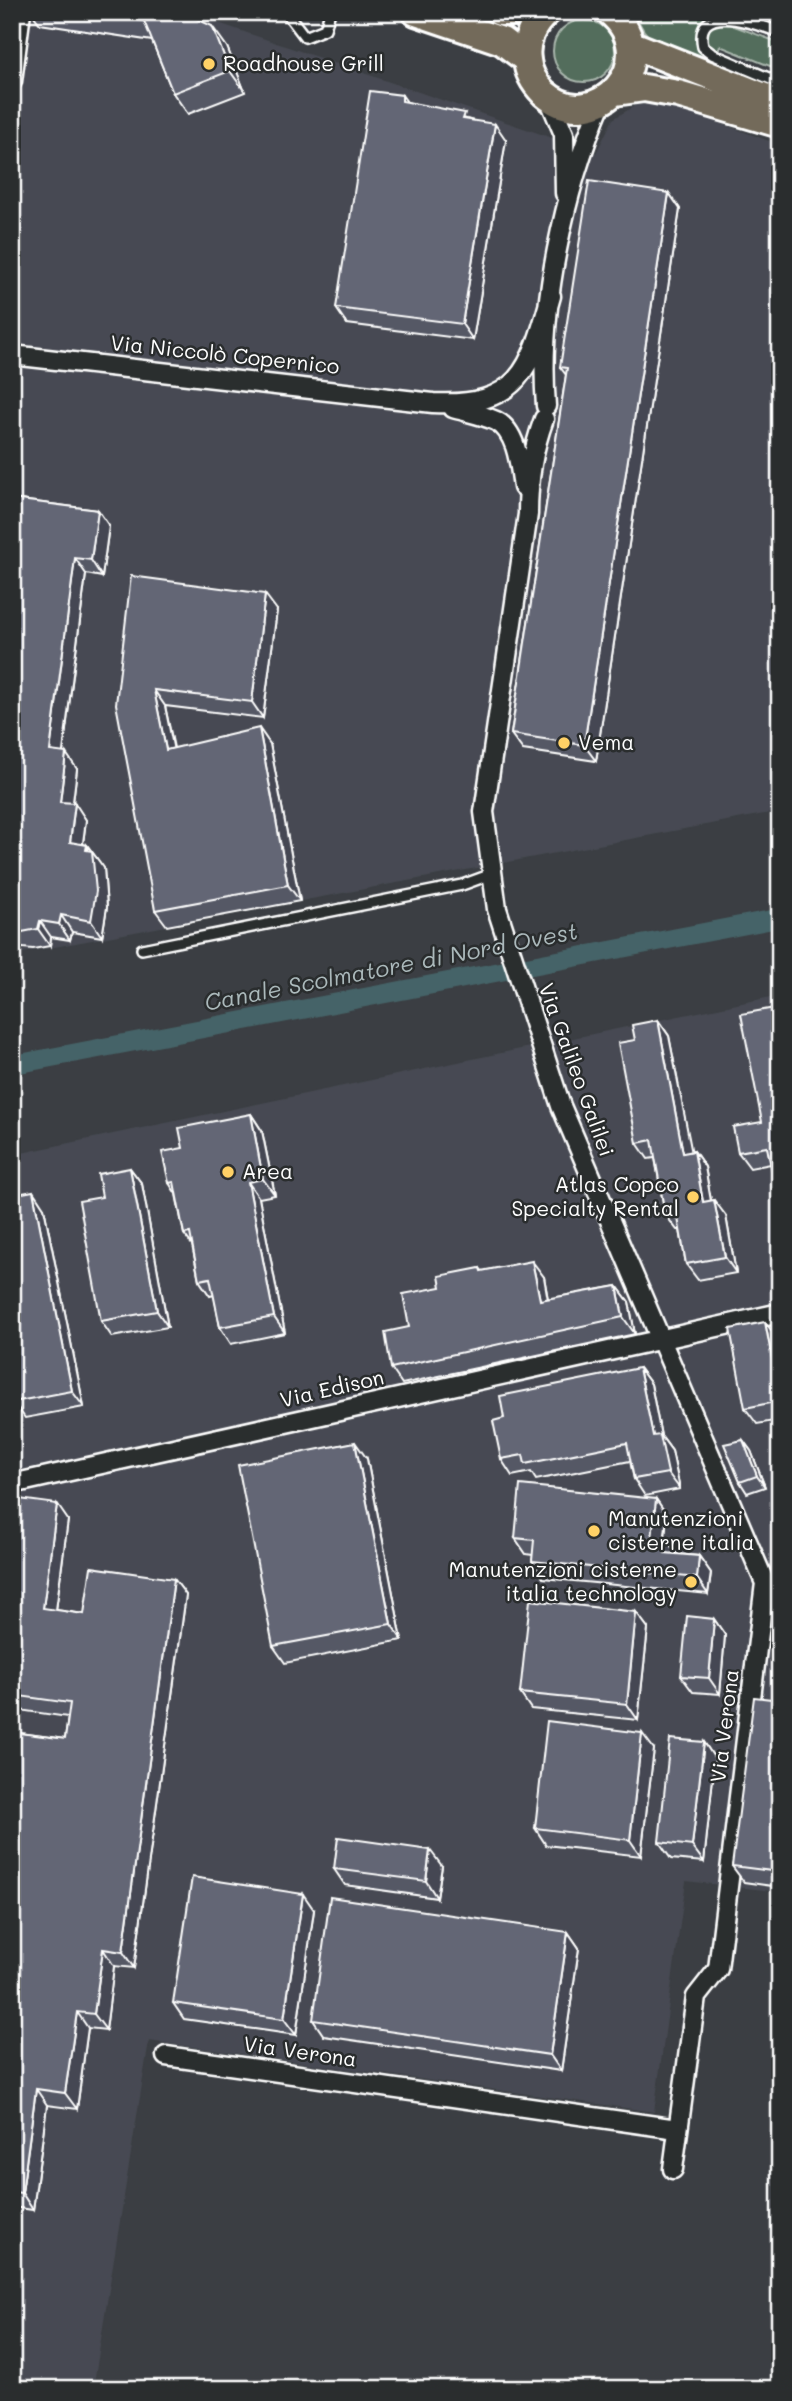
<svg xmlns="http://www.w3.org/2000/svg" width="792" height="2401" font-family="Mali,sans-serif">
  <rect width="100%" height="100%" fill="#3b3e43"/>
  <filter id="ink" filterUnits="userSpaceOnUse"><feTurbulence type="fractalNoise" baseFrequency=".0143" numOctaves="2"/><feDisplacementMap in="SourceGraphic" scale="14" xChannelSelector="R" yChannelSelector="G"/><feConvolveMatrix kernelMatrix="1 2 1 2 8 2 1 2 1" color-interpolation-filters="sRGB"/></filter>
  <g filter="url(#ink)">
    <path fill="#474a52" d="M12 12H194L207 19 596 153 613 119 636 105 668 104 780 145V811L12 955Z
      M780 995V1892L686 1881 654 2112 149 2041 93 2389H12V1155Z"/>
    <path fill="#536d5b" stroke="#a9b6ad" stroke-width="2" d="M633 12H712L723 22 780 43V70L720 46 711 65 656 45 644 31Z
      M553 51a31 31 0 1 1 62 0a31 31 0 1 1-62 0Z"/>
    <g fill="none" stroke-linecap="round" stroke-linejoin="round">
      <path stroke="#456467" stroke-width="19" d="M12 1065 780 918"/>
      <g stroke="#fff" stroke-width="14">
        <path id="service" d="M286 12 305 37 325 29 330 12
          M768 12 780 16
          M780 32C754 23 693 0 703 47L712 54 780 83
          M142 949 462 885 492 874"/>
      </g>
      <g stroke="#fff" stroke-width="23">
        <path id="minor" d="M12 81 21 12
          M548 96 564 134 565 193
          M12 355 433 403C519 407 530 371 551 296
          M546 406C538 309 564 190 602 101
          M453 408C467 412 483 415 496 421 517 431 520 467 523 487
          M544 419C532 451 528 480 528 514L484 812 497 909 561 1106 765 1583 718 1969 696 1997 673 2169
          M12 1484 780 1313
          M166 2056 677 2129"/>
      </g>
      <g stroke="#fff" stroke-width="32">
        <path id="primary" d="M416 12 502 41 527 60
          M500 12H536
          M547 12C533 23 524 42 527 60 528 73 535 84 544 93 595 139 667 60 610 12
          M630 44 780 103
          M614 92 644 88 678 94 780 124"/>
      </g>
      <use href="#service" stroke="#2a2d2e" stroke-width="9"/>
      <use href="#minor" stroke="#2a2d2e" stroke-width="18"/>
      <use href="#primary" stroke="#736b5a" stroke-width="26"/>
    </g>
    <path fill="#555865" stroke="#fff" stroke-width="2" d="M31 12H182L227 47 245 92 188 114 173 93 152 41 40 24Z
      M402 95 407 102 470 120 506 140 473 340 347 324 336 308Z
      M669 193 680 209 596 761 523 750 511 734 566 375 560 367Z
      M12 499 98 510 109 526 102 577 86 574 63 753 77 769 73 803 86 820 83 844 87 845 104 868 107 907 102 937 72 932 70 940 51 937 50 946 33 949 12 947V948Z
      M131 576 277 610 263 718 165 706 174 748 270 744 300 901 167 926 155 910Z
      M658 1020 669 1036 691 1152 694 1151 705 1167 711 1200 726 1216 736 1273 698 1280 686 1264 680 1230H677L665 1214 655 1158 648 1159 637 1143 635 1040Z
      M251 1114 262 1131 275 1195 259 1198 285 1333 231 1344 220 1327 214 1295 210 1296 199 1280 192 1245 184 1234 176 1194 169 1183 183 1148Z
      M762 1122 771 1164 750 1168 738 1152Z
      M130 1168 142 1184 168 1327 112 1337 101 1321 102 1197Z
      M12 1195 44 1208 84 1407 25 1418 15 1404 12 1405Z
      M480 1268 482 1271 544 1277 548 1299 617 1286 629 1302 635 1334 402 1384 391 1368 409 1327 441 1287Z
      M777 1338 780 1355V1420L757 1424 745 1408Z
      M639 1368 651 1384 661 1436 672 1451 680 1489 645 1496 634 1479 630 1461 536 1480 531 1472 512 1476 501 1459 504 1418Z
      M743 1440 751 1451 765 1487 747 1493 740 1482Z
      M367 1459 402 1640 285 1663 273 1646Z
      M12 1498 68 1520 56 1610 84 1614 174 1579 186 1595 134 1968 114 1966 106 2030 88 2028 77 2109 47 2105 33 2210 12 2207V1732L65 1739 68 1717 12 1709Z
      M656 1499 667 1515 665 1539 677 1554 699 1556 711 1573 708 1594 543 1578 532 1561 533 1555 526 1554 515 1538Z
      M636 1612 648 1628 638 1720 531 1709 520 1693Z
      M714 1619 725 1635 720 1694 693 1692 681 1676Z
      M780 1700V1887L744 1882 732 1866Z
      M704 1742 715 1759 704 1862 671 1859 659 1842Z
      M654 1749 641 1856 546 1845 535 1828Z
      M442 1866 437 1898 345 1885 334 1869Z
      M314 1910 296 2035 184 2019 173 2003Z
      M568 1932 579 1948 561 2071 324 2036 313 2020Z"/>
    <path fill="#454752" stroke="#fff" stroke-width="2" d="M212 26 227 47 245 92 230 71Z
      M495 124 506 140 473 340 462 324Z
      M669 193 680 209 596 761 584 745Z
      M98 510 109 526 102 577 91 560Z
      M75 558 86 574 61 767 50 751Z
      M265 594 277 610 263 718 252 702Z
      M154 690 165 706 177 766 166 750Z
      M259 728 270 744 300 901 288 885Z
      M66 753 77 769 71 818 60 802Z
      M75 803 86 820 81 858 70 842Z
      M87 845 104 868 107 907 102 937 91 921Z
      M61 915 72 932 70 940 59 924Z
      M40 921 51 937 50 946 38 929Z
      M658 1020 669 1036 695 1169 683 1153Z
      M251 1114 262 1131 275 1195 263 1179Z
      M694 1151 705 1167 714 1218 703 1202Z
      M130 1168 142 1184 168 1327 157 1311Z
      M248 1182 259 1198 285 1333 274 1317Z
      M33 1191 44 1208 84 1407 72 1391Z
      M714 1200 726 1216 736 1273 725 1257Z
      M532 1261 544 1277 551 1317 540 1300Z
      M617 1286 629 1302 635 1334 623 1317Z
      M765 1322 777 1338 780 1355V1397Z
      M639 1368 651 1384 661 1436 672 1451 680 1489 668 1473 653 1436Z
      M743 1440 751 1451 765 1487 757 1476Z
      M355 1442 367 1459 402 1640 391 1624Z
      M656 1499 667 1515 663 1554 652 1537Z
      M57 1504 68 1520 54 1625 43 1608Z
      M666 1539 677 1555 665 1553Z
      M699 1556 711 1573 708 1594 697 1578Z
      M174 1579 186 1595 134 1968 123 1952Z
      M636 1612 648 1628 638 1720 627 1704Z
      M714 1619 725 1635 720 1694 709 1678Z
      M642 1733 654 1749 641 1856 630 1840Z
      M704 1742 715 1759 704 1862 692 1846Z
      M430 1850 442 1866 437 1898 426 1881Z
      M303 1894 314 1910 296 2035 284 2019Z
      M568 1932 579 1948 561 2071 550 2055Z
      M103 1949 114 1966 106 2030 94 2014Z
      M77 2012 88 2028 77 2109 65 2093Z
      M36 2089 47 2105 33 2210 22 2193Z"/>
    <path fill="#636675" stroke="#fff" stroke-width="2" d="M85 12H182L212 26 230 71 173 93 144 21Z
      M370 91 402 95V101L465 113 463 119 495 124 462 324 336 308Z
      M589 181 669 193 584 745 511 734 567 368 560 367Z
      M12 499 98 510 91 560 75 558 50 751 66 753 60 802 75 803 70 842 87 845 86 850 92 851 96 891 91 921 61 915 59 924 40 921 38 929 22 932H12Z
      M131 576 265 594 252 702 154 690 166 750 259 728 288 885 155 910 116 704Z
      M780 1007V1210L767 1147 738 1152 733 1127 762 1122 741 1014Z
      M658 1020 683 1153 694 1151 703 1202 714 1200 725 1257 686 1264 677 1212 665 1214 652 1140 637 1143 618 1043 635 1040 632 1025Z
      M251 1114 263 1179 248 1182 274 1317 220 1327 210 1278 199 1280 190 1233 184 1234 174 1182 169 1183 162 1152 183 1148 179 1128Z
      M130 1168 157 1311 101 1321 79 1201 102 1197 98 1174Z
      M33 1191 72 1391 13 1402 12 1396V1195Z
      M532 1261 540 1300 617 1286 623 1317 391 1368 385 1332 409 1327 403 1294 441 1287 439 1276 480 1268 481 1271Z
      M765 1322 780 1401 745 1408 730 1329Z
      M639 1368 653 1436 660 1435 668 1473 634 1479 627 1443 525 1464 523 1455 501 1459 493 1421 504 1418 500 1396Z
      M743 1440 757 1476 740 1482 724 1444Z
      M355 1442 391 1624 273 1646 238 1465Z
      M520 1485 656 1499 652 1537 666 1539 665 1553 699 1556 697 1578 532 1561 534 1540 515 1538Z
      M12 1498 57 1504 43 1608 84 1614 91 1567 174 1579 123 1952 103 1949 94 2014 77 2012 65 2093 36 2089 22 2193 12 2192V1732L65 1739 70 1703 12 1695Z
      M530 1600 636 1612 627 1704 520 1693Z
      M687 1616 714 1619 709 1678 681 1676Z
      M754 1697 780 1700V1872L732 1866Z
      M547 1721 642 1733 630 1840 535 1828Z
      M670 1739 704 1742 692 1846 659 1842Z
      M338 1837 430 1850 426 1881 334 1869Z
      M192 1877 303 1894 284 2019 173 2003Z
      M330 1897 568 1932 550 2055 313 2020Z"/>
  </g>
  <g fill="#ffd166" stroke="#2a2d2e" stroke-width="2.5">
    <circle cx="209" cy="64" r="7"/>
    <circle cx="564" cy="743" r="7"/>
    <circle cx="228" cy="1172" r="7"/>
    <circle cx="693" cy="1197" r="7"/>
    <circle cx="594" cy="1531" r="7"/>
    <circle cx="691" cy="1582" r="7"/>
  </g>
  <g text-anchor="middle" stroke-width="5" stroke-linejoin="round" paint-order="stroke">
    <g font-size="21" fill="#fff" stroke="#2a2d2e" text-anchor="start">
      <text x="223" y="71">Roadhouse Grill</text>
      <text x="578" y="750">Vema</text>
      <text x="242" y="1179">Area</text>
      <text x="679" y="1192" text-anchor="end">Atlas Copco<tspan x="679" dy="24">Specialty Rental</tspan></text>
      <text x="608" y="1526">Manutenzioni<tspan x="608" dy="24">cisterne italia</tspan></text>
      <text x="677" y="1577" text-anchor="end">Manutenzioni cisterne<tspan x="677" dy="24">italia technology</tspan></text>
    </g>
    <g font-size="21" fill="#fff" stroke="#2a2d2e">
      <text transform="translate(225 355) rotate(6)" y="7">Via Niccolò Copernico</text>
      <text transform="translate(576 1070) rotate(70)" y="7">Via Galileo Galilei</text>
      <text transform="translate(332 1389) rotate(-13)" y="7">Via Edison</text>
      <text transform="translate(725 1726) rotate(-83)" y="7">Via Verona</text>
      <text transform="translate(300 2052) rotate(8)" y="7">Via Verona</text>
    </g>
    <g font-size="23" font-style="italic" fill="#abb9bb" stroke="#2a2d2e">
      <text transform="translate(391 967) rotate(-11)" y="8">Canale Scolmatore di Nord Ovest</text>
    </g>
  </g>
  <rect width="792" height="2401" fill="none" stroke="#2a2d2e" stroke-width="42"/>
  <rect x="21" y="21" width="750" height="2359" fill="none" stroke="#fff" stroke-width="2.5" filter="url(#ink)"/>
</svg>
